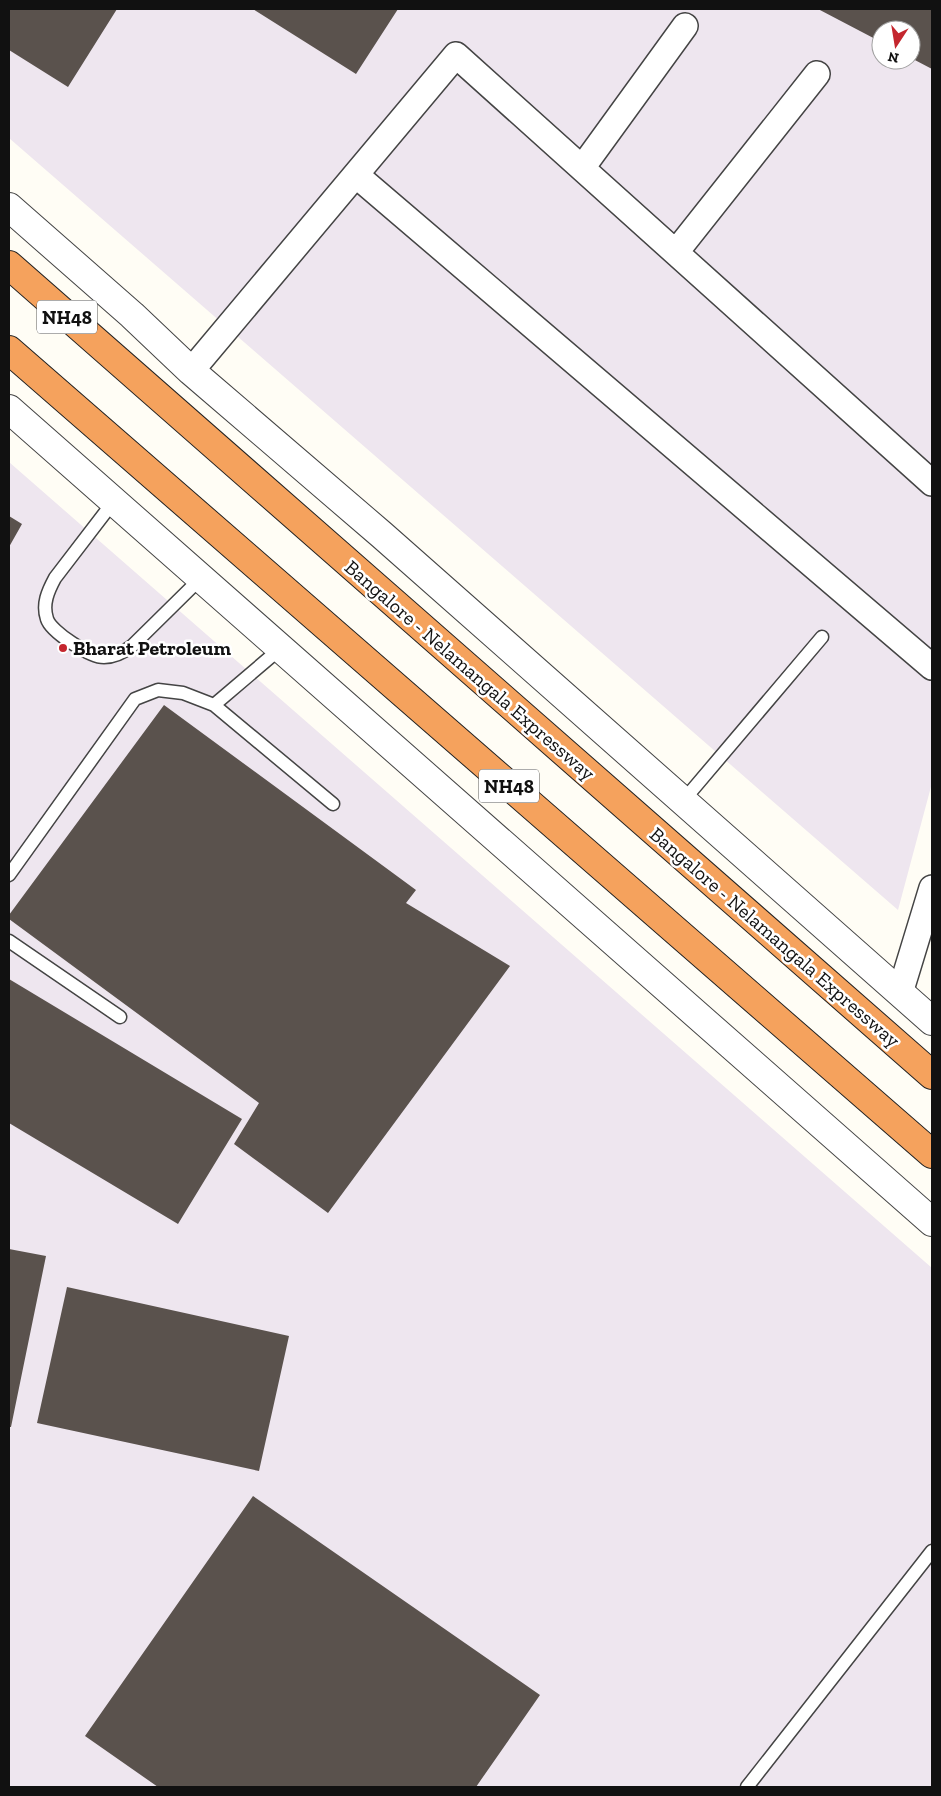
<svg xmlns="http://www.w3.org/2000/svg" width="941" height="1796" font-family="'Zilla Slab',serif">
  <rect width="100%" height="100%" fill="#fffdf5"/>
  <path fill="#eee6ef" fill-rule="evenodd" d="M9 9H932V783L898 910 9 138ZM881 30H911V60H881Z
    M9 462 932 1268V1787H9Z"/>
  <path fill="#5a524d" d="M9 9H117L68 87 9 50Z
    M253 9H398L356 74Z
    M818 9H932V69L911 58V30H881V42Z
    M9 516 22 524 9 547Z
    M164 705 416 890 406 903 510 966 328 1213 234 1144 259 1103 9 919V915Z
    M9 979 242 1119 178 1224 9 1123Z
    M9 1249 46 1256 11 1427H9Z
    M67 1287 289 1336 259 1471 37 1423Z
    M253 1496 540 1695 476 1787H158L85 1736Z"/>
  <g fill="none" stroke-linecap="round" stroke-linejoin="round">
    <g stroke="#444" stroke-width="15">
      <path id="service" d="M114 501 55 578C48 591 42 604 47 619 51 632 90 657 104 657 115 657 124 652 132 646L201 578
        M214 705 281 648
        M683 801 822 637
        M9 875 135 699 158 690 183 693 214 705 333 804
        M9 941 120 1017
        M747 1787 932 1551"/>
    </g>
    <g stroke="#444" stroke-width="28">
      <path id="minor" d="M582 168 685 26
        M356 175 932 667
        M676 252 817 74
        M191 371 456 55 932 483
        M900 993 932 888"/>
    </g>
    <g stroke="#444" stroke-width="30">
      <path id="tertiary" d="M9 207 132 315 191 371 382 535 932 1021
        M9 409 932 1222"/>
    </g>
    <g stroke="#222" stroke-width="30">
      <path id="motorway" d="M9 265 932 1075
        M9 350 932 1154"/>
    </g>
    <use href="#service" stroke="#fff" stroke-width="12"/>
    <use href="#minor" stroke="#fff" stroke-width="25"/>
    <use href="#tertiary" stroke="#fff" stroke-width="28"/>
    <use href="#motorway" stroke="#f5a25d" stroke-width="28"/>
  </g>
  <circle fill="#c4262e" stroke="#fff" stroke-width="2" cx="63" cy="648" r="5"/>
  <g text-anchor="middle" stroke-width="5" stroke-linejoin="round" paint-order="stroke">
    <g fill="#fff" stroke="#585858" stroke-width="1">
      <rect x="37" y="300.5" width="60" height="33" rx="4"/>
      <rect x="479" y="769.5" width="60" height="33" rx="4"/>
    </g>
    <g font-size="19" font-weight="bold" fill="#111">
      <text x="67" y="324">NH48</text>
      <text x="509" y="793">NH48</text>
    </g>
    <g font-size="20" font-weight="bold" fill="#111" stroke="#fff" text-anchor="start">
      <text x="73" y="655">Bharat Petroleum</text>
    </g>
    <g font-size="20" fill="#111" stroke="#fff">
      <text transform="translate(470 670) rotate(41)" y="7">Bangalore - Nelamangala Expressway</text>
      <text transform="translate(775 937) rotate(41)" y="7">Bangalore - Nelamangala Expressway</text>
    </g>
  </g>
  <rect width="941" height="1796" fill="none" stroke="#111111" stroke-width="20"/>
  <g transform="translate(896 45) rotate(192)"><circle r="24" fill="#ffffff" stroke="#a0a0a0"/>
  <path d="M0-4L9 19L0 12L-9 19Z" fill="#c4262e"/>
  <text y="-8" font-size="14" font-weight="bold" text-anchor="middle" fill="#111111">N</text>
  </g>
</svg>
